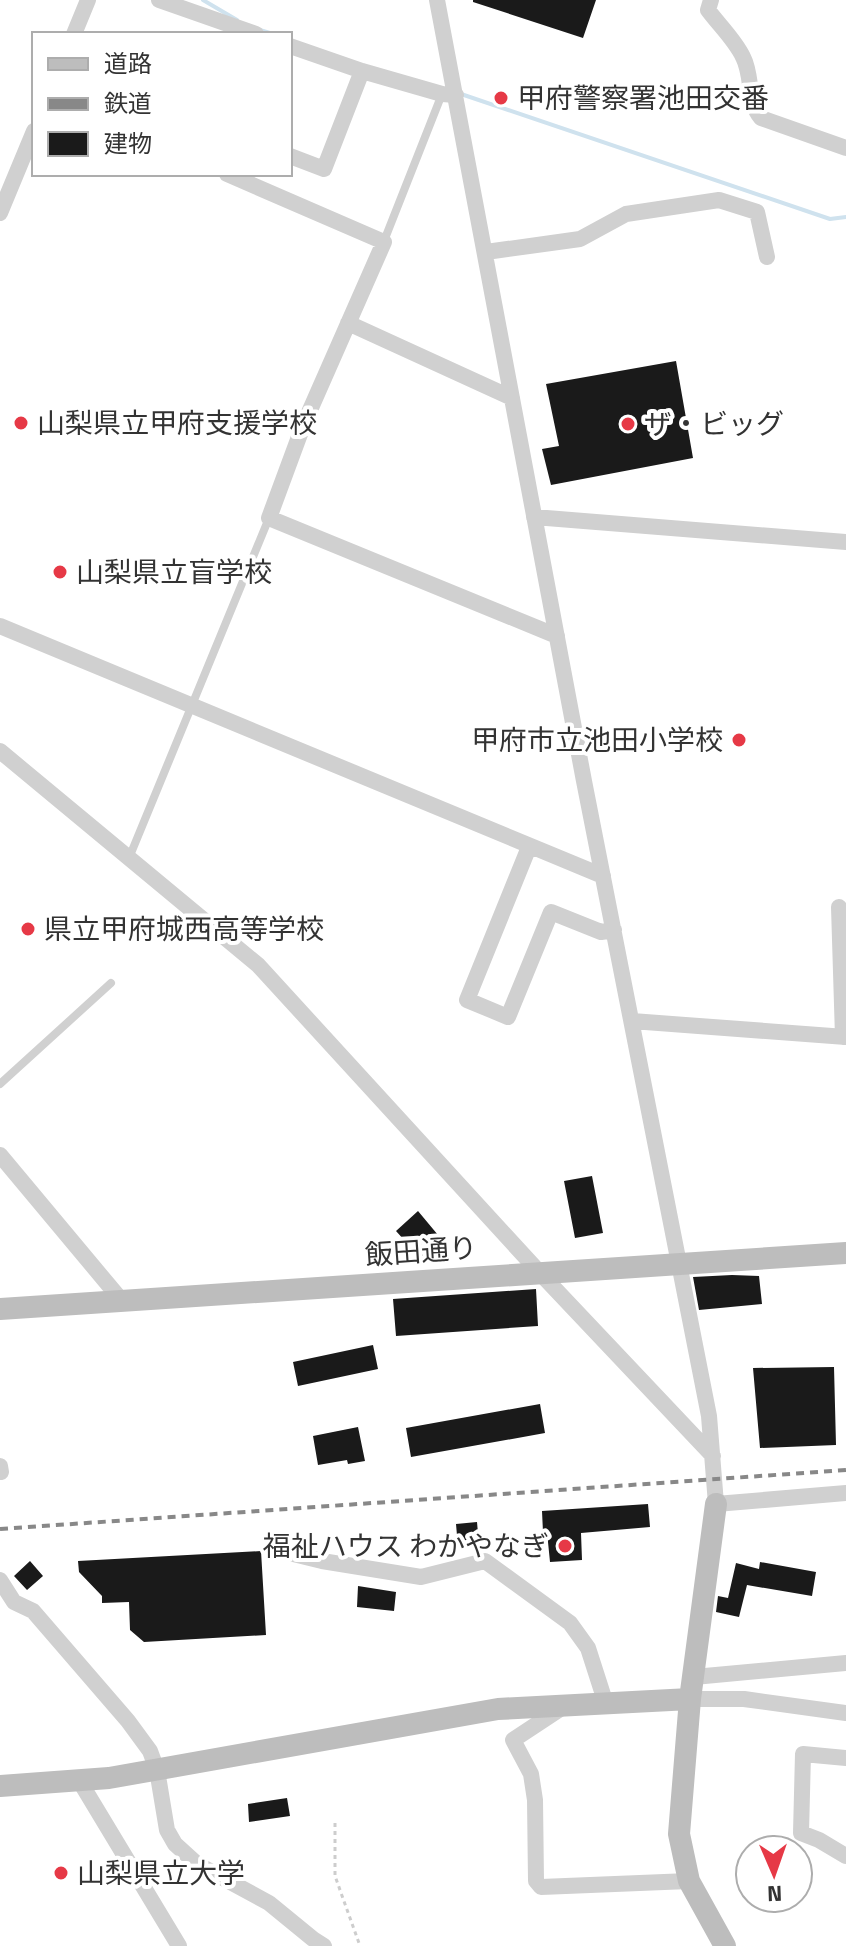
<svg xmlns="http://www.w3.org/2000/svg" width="846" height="1946" font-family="'Titillium Web','Noto Sans JP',sans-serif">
  <rect width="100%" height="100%" fill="#fff"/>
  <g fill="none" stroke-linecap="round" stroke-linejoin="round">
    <path stroke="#cfe2ee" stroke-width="4" d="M203 0 237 20
      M260 30 273 34
      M461 94 830 219 846 217"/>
  </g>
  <path fill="#1a1a1a" d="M473 0H596L583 38 473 2Z
    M676 361 693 458 551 485 542 449 559 446 546 384Z
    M592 1176 603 1233 575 1238 564 1181Z
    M418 1211 443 1241 423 1261 396 1231Z
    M732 1275 759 1276 762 1304 699 1310 693 1277Z
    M536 1289 538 1326 396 1336 393 1299Z
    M373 1345 378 1369 298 1386 293 1362Z
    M834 1367 836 1445 760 1448 753 1368Z
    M540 1404 545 1433 411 1457 406 1428Z
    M358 1427 365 1461 348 1464 347 1460 318 1465 313 1436Z
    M648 1504 650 1527 581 1533 582 1560 550 1562 547 1532H543L542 1511Z
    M477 1522 479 1545 458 1547 456 1524Z
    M261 1551 266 1635 144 1642 130 1630 129 1602 102 1603V1596L79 1572 78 1561Z
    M30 1561 43 1576 27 1590 14 1576Z
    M760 1562 816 1572 812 1596 747 1585 739 1617 716 1612 718 1596 728 1598 736 1563 759 1569Z
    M358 1586 396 1592 394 1611 357 1607Z
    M287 1798 290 1816 249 1822 248 1804Z"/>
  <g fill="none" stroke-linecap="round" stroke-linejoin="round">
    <path stroke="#cdcdcd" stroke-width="3" stroke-dasharray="4 4" stroke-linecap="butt" d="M335 1823V1876L360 1946"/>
    <path stroke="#d0d0d0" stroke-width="8" d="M384 241 442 94
      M129 858 269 518
      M0 1084 111 983"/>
    <path stroke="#d0d0d0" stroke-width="16" d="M159 0 256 34
      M437 0 584 781 709 1416 716 1504 846 1493
      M711 0 708 10C719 25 735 40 743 57 753 76 747 102 761 118L846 148
      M74 34 88 0
      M290 46 362 71 442 94 456 95
      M290 156 324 169 362 71
      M227 174 384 242 303 426 269 518 557 636
      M0 213 34 131
      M486 252 580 239 626 214 719 200 757 212 767 257
      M348 323 512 398
      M534 517 846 542
      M0 626 603 876
      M0 751 258 965 540 1273 713 1456
      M529 847 467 1000 508 1017 551 912 601 932 614 930
      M839 907 843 1037
      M632 1021 846 1037
      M0 1155 122 1301
      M0 1466 1 1472
      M285 1552 322 1561 421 1577 485 1561 570 1623 588 1648 606 1704
      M0 1580 14 1602 33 1611 128 1721 150 1751 157 1770 167 1830 175 1844 197 1864 269 1903 313 1939 324 1946
      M694 1677 846 1663
      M690 1699H744L846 1713
      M563 1707 513 1740 531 1774 535 1800 536 1881 541 1887 689 1881
      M846 1758 803 1754 801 1833 819 1840 846 1856
      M79 1780 179 1946"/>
    <path stroke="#bdbdbd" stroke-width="22" d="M0 1309 846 1253
      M716 1504 690 1699 679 1834 689 1881 725 1946
      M0 1786 109 1778 498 1709 690 1699"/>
    <path stroke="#888" stroke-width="4" stroke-dasharray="8 6" stroke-linecap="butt" d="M0 1529 846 1470"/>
  </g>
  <g fill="#e63946" stroke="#fff" stroke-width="3">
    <circle cx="501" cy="98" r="8"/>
    <circle cx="21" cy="423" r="8"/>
    <circle cx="628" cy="424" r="8"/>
    <circle cx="60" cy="572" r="8"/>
    <circle cx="739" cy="740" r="8"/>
    <circle cx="28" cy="929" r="8"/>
    <circle cx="565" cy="1546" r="8"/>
    <circle cx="61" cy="1873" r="8"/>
  </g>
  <g text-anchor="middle" stroke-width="8" stroke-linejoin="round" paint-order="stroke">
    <g font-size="28" fill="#333" stroke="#fff" text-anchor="start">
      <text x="517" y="108">甲府警察署池田交番</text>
      <text x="37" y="433">山梨県立甲府支援学校</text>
      <text x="644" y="434">ザ・ビッグ</text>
      <text x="76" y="582">山梨県立盲学校</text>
      <text x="723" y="750" text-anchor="end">甲府市立池田小学校</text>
      <text x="44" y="939">県立甲府城西高等学校</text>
      <text x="549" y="1556" text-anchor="end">福祉ハウス わかやなぎ</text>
      <text x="77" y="1883">山梨県立大学</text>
    </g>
    <g font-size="28" fill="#333" stroke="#fff">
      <text transform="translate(421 1251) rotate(-4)" y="10">飯田通り</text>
    </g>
  </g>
  <rect x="32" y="32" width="260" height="144" fill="#ffffff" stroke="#adadad" stroke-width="2"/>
  <rect x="48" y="58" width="40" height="12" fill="#bdbdbd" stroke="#adadad" stroke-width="2"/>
  <text x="104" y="72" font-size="24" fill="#333333">道路</text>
  <rect x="48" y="98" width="40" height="12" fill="#888888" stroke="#adadad" stroke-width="2"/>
  <text x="104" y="112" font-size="24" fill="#333333">鉄道</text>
  <rect x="48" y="132" width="40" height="24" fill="#1a1a1a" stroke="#adadad" stroke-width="2"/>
  <text x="104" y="152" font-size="24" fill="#333333">建物</text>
  <g transform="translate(774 1874) rotate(178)"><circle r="38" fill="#ffffff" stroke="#adadad" stroke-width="2"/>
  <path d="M0-6L14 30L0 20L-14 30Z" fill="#e63946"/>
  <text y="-12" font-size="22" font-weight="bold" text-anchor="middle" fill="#333333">N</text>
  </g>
</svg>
